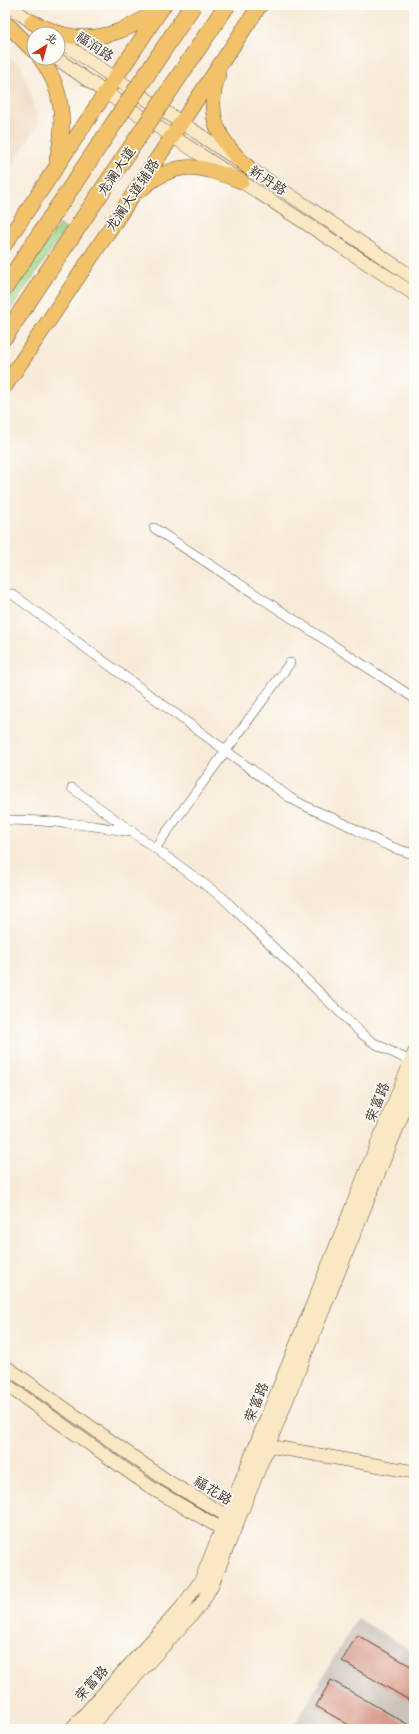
<svg xmlns="http://www.w3.org/2000/svg" width="419" height="1734" font-family="Itim,'LXGW WenKai TC',sans-serif">
  <rect width="100%" height="100%" fill="#fdfcf7"/>
  <filter id="ink" filterUnits="userSpaceOnUse"><feTurbulence type="fractalNoise" baseFrequency=".025" numOctaves="2"/><feDisplacementMap in="SourceGraphic" scale="8" xChannelSelector="R" yChannelSelector="G"/><feConvolveMatrix kernelMatrix="1 2 1 2 8 2 1 2 1" color-interpolation-filters="sRGB"/></filter>
  <filter id="wash" filterUnits="userSpaceOnUse"><feTurbulence type="fractalNoise" baseFrequency=".012" numOctaves="4" result="noise"/><feDisplacementMap in="SourceGraphic" scale="16" xChannelSelector="R" yChannelSelector="G"/><feGaussianBlur stdDeviation="0.9" result="paint"/><feColorMatrix in="noise" values="0 0 0 0 0 0 0 0 0 0 0 0 0 0 0 0 0 1.4 0 .05"/><feComposite in="paint" operator="in"/></filter>
  <g filter="url(#wash)">
    <rect width="100%" height="100%" fill="#f8ead8"/>
    <path fill="#eed7bb" d="M5 54 21 65 39 123 5 176Z"/>
    <path fill="#ccc2b9" d="M357 1618 414 1652V1729H292Z"/>
    <path fill="#9fd88b" stroke="#6d8154" d="M59 225 65 229 5 318V306Z"/>
    <g id="blocks">
      <path fill="#d99b8b" d="M357 1635 414 1668V1703L342 1661Z
        M331 1680 414 1728V1729H356L316 1706Z"/>
    </g>
  </g>
  <g filter="url(#ink)">
    <use href="#blocks" fill-opacity="0" stroke="#57473a" stroke-width="1"/>
    <g fill="none" stroke-linecap="round" stroke-linejoin="round">
      <g stroke="#57473a" stroke-width="10">
        <path id="street" d="M154 528 414 698
          M12 594 289 797C306 808 324 814 341 822 366 834 387 848 414 854
          M72 788 222 897 362 1034 374 1043 414 1063
          M5 820C48 820 89 824 131 832
          M155 848 290 663"/>
      </g>
      <g stroke="#57473a" stroke-width="14">
        <path id="secondary" d="M8 5 39 27
          M58 40 414 278
          M56 58 106 93 414 294
          M5 1366 166 1480 227 1516 232 1523
          M5 1384 153 1489 222 1529H231
          M269 1446 414 1472
          M71 1729 181 1608 201 1580 414 1053
          M88 1729 190 1617 202 1603 212 1585 414 1086"/>
      </g>
      <g stroke="#57473a" stroke-width="16">
        <path id="primary" d="M32 22C45 28 57 34 70 36 101 42 135 28 158 8
          M8 25 34 51
          M40 58C63 87 66 124 57 159
          M218 75C205 114 218 142 248 167
          M140 190C177 158 199 165 241 181
          M5 244 164 5
          M5 386 260 5"/>
      </g>
      <g stroke="#57473a" stroke-width="18">
        <path id="highway" d="M5 287 50 219
          M5 336 73 234"/>
      </g>
      <use href="#street" stroke="#fff" stroke-width="9"/>
      <use href="#secondary" stroke="#fae7c3" stroke-width="13"/>
      <use href="#primary" stroke="#f2c26a" stroke-width="15"/>
      <use href="#highway" stroke="#f2c26a" stroke-width="17"/>
      <g stroke="#57473a" stroke-width="18" stroke-linecap="butt">
        <path id="highway-bridge" d="M50 219 193 5
          M73 234 227 5"/>
      </g>
      <use href="#highway-bridge" stroke="#f2c26a" stroke-width="17"/>
    </g>
  </g>
  <g text-anchor="middle" stroke-width="3.5" stroke-linejoin="round" paint-order="stroke">
    <g font-size="14" fill="#3b2a1e" stroke="#fdfcf7">
      <text transform="translate(95 46) rotate(34)" y="5">福润路</text>
      <text transform="translate(116 171) rotate(-56)" y="5">龙澜大道</text>
      <text transform="translate(268 180) rotate(33)" y="5">新丹路</text>
      <text transform="translate(132 195) rotate(-56)" y="5">龙澜大道辅路</text>
      <text transform="translate(377 1102) rotate(-68)" y="5">荣富路</text>
      <text transform="translate(256 1402) rotate(-68)" y="5">荣富路</text>
      <text transform="translate(213 1490) rotate(31)" y="5">福花路</text>
      <text transform="translate(91 1683) rotate(-48)" y="5">荣富路</text>
    </g>
  </g>
  <rect width="419" height="1734" fill="none" stroke="#fdfcf7" stroke-width="20"/>
  <g transform="translate(46 46) rotate(37)"><circle r="19" fill="#fdfcf7" stroke="#afa8a0"/>
  <path d="M0-3L7 15L0 10L-7 15Z" fill="#c8321e"/>
  <text y="-6" font-size="11" font-weight="bold" text-anchor="middle" fill="#3b2a1e">北</text>
  </g>
</svg>
